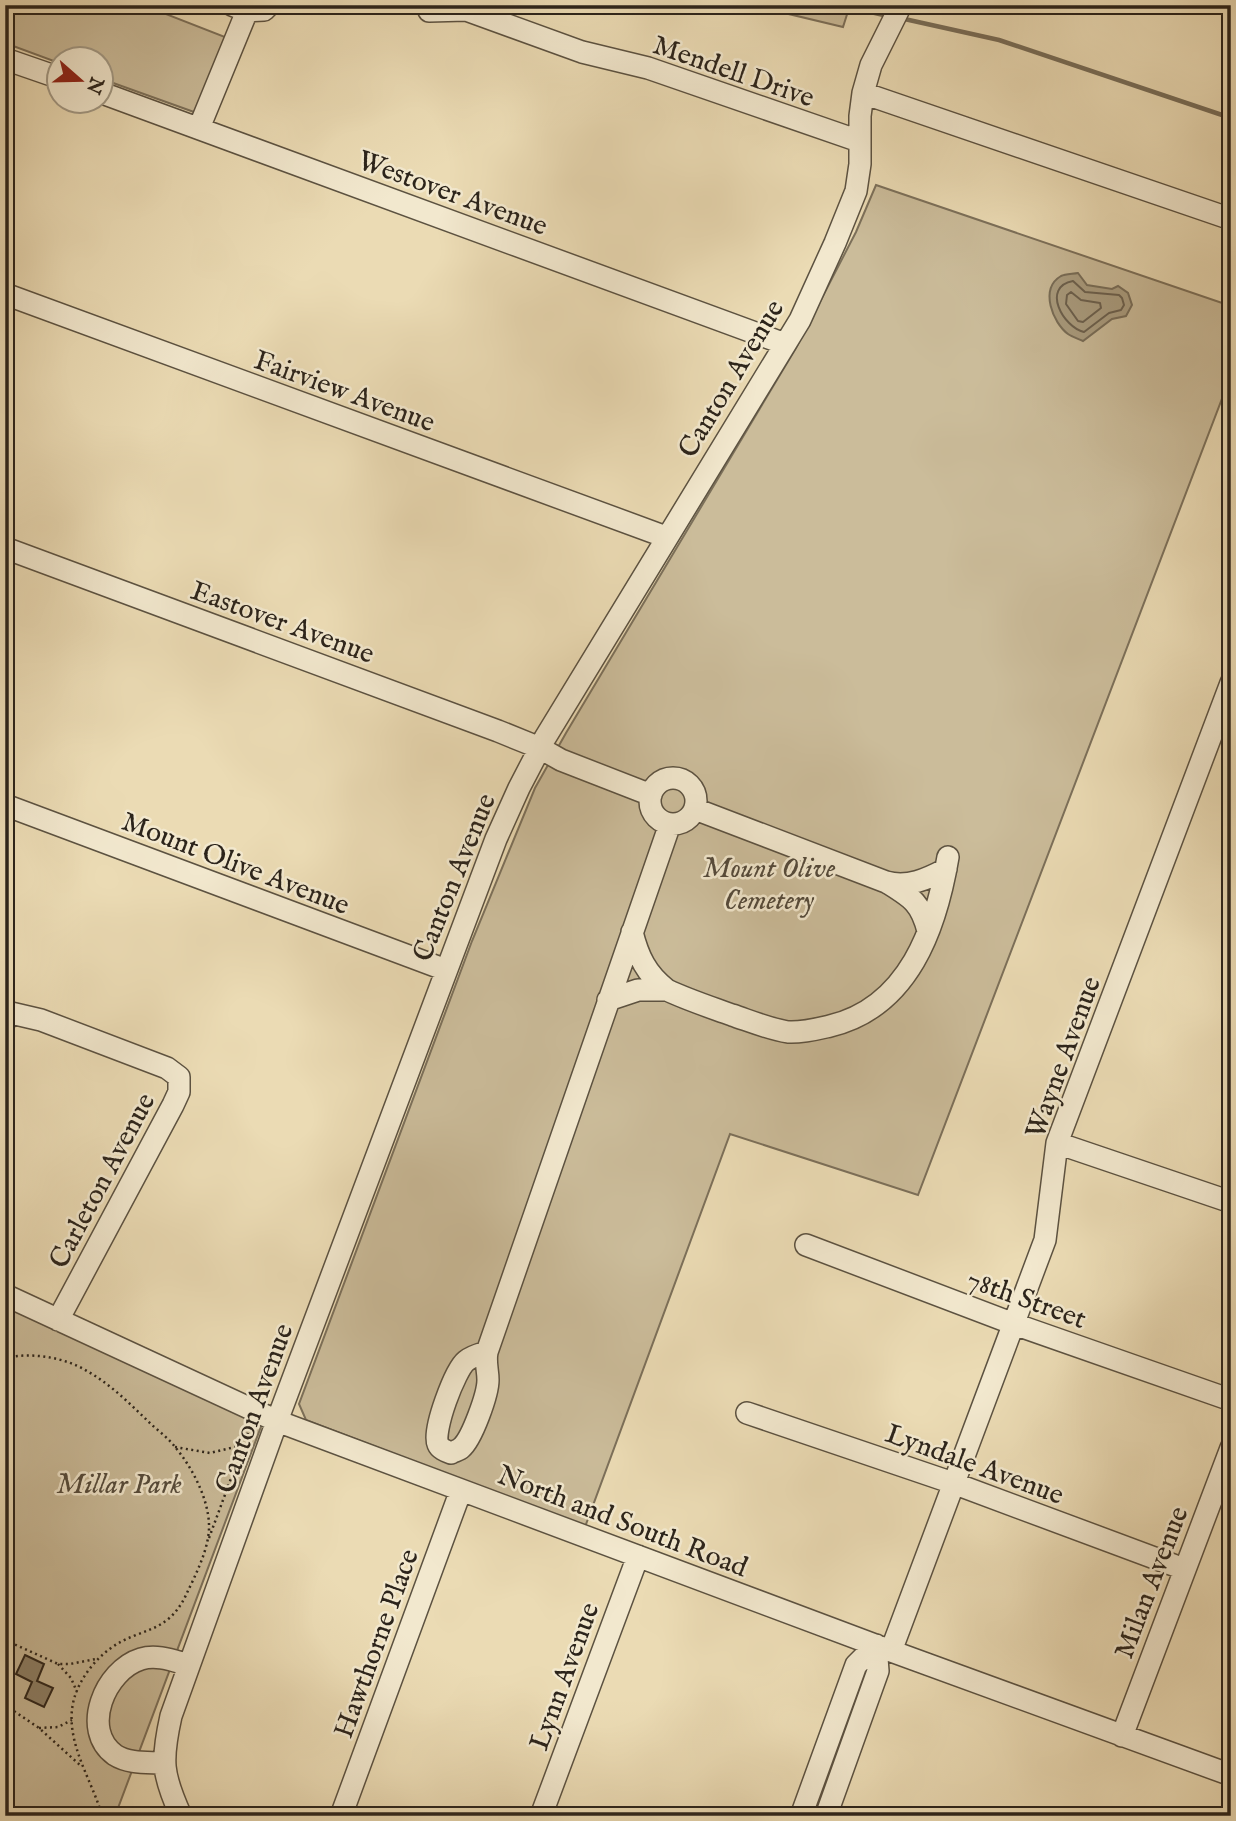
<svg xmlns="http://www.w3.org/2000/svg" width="1236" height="1821" font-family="'IM FELL English',serif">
  <rect width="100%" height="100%" fill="#ebdbb4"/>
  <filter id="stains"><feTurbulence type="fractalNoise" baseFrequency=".00286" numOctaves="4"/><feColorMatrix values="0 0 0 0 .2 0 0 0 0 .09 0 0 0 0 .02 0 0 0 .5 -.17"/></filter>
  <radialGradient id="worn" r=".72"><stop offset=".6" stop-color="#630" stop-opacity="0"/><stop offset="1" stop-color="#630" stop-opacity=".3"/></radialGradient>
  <path fill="#cbbc9a" stroke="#7c705a" stroke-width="2" d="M5 5H160L158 11 225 37 199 107 194 112 102 79V60H60L59 63 5 43Z
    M751 5H850L843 27Z
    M876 185 1231 306V375L918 1195 730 1134 585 1527 306 1420 299 1404 472 941 535 788 566 733 796 348 856 232Z
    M5 1305 262 1424 115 1816H5Z"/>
  <path fill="#aa9d80" stroke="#786d58" stroke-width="2" d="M1078 273 1087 285 1112 289 1118 286 1128 293 1132 305 1126 316 1112 319 1083 341C1079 339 1072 337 1068 334 1053 323 1039 289 1061 276 1065 274 1073 274 1078 273Z"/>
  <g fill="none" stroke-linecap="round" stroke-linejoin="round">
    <path stroke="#6b604e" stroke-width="2" d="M1073 281 1085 292 1119 295 1122 298 1124 305 1121 310 1109 313 1084 332C1063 327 1041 287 1073 281Z
      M1071 292 1081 300 1100 303 1101 308 1083 322 1078 321 1066 304 1067 295Z"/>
    <path stroke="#786d58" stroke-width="4.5" d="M840 5 888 16
      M900 18 999 40 1231 118"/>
  </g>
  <path fill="#8f836b" stroke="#2c241b" stroke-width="2" d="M25 1655 44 1664 37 1681 53 1688 44 1707 25 1698 32 1682 16 1674Z"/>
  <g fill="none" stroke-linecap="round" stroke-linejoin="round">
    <g stroke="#5c5241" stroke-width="24">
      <path id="minor" d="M247 11 264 10 269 5
        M429 11 466 10 582 52 648 68 859 141
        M5 59 60 78
        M102 93 785 344
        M863 93 1231 219
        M199 128 247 11 232 5
        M5 294 666 537
        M5 548 498 731 540 748 561 760 651 795
        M650 801a23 23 0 1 1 46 0a23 23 0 1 1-46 0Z
        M5 805 446 970
        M695 809 886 882C908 888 927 879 946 869
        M888 883C912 898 921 903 928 931
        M632 932C638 956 646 974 667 990 688 1000 710 1007 732 1015 750 1021 769 1029 788 1032 802 1033 817 1029 830 1026 909 1007 936 928 948 857
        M608 1000 638 990H667
        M5 1021 11 1013 41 1020 167 1068 179 1077V1092L173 1105 58 1320
        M1057 1143 1231 1202
        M806 1245 1014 1324 1231 1400
        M5 1295 277 1421 891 1651 1231 1775
        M487 1352C480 1354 472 1356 466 1361 455 1370 432 1431 438 1444 440 1449 446 1451 451 1453 455 1451 459 1450 461 1448 472 1439 488 1394 488 1380 488 1370 485 1363 487 1352L670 824
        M747 1413 953 1483 1184 1569
        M891 1651 1045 1240 1057 1143 1231 683
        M1122 1736 1231 1448
        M163 1763C148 1762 129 1764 115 1755 80 1730 105 1670 141 1659 157 1654 174 1661 189 1665
        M181 1816C162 1774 161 1761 171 1716L277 1421 496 839 519 788 545 738 800 320 835 243 856 191 860 164V116L863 93 871 65 901 5
        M341 1816 461 1490
        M541 1816 638 1556
        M801 1816 856 1665 876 1645
        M826 1816 878 1671 876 1645"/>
    </g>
    <path stroke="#2c241b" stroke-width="2.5" stroke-dasharray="2 3.5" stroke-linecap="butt" d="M5 1358C31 1352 64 1357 87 1371 112 1385 132 1406 152 1425 160 1432 169 1439 175 1447 192 1467 208 1498 209 1524 210 1547 196 1574 186 1595 167 1635 140 1627 111 1648 95 1659 79 1680 74 1699 64 1736 87 1772 99 1806L98 1816
      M175 1447 210 1453 243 1445
      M209 1538 250 1427
      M5 1640 58 1664H70L96 1659
      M58 1664 71 1678 77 1692
      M5 1705 39 1728 81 1766
      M39 1728 58 1727 72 1720"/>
    <use href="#minor" stroke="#f2e8ce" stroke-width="21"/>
  </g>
  <g text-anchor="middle" stroke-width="5" stroke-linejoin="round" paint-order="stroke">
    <g font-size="28" fill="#2c241b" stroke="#f2e8ce">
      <text transform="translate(734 70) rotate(19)" y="10">Mendell Drive</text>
      <text transform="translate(453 192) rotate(20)" y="10">Westover Avenue</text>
      <text transform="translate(730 378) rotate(-59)" y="10">Canton Avenue</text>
      <text transform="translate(345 390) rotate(20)" y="10">Fairview Avenue</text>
      <text transform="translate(283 621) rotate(20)" y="10">Eastover Avenue</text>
      <text transform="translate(236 862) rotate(21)" y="10">Mount Olive Avenue</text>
      <text transform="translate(453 877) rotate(-68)" y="10">Canton Avenue</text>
      <text transform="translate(1062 1057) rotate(-70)" y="10">Wayne Avenue</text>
      <text transform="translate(101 1180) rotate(-62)" y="10">Carleton Avenue</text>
      <text transform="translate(1027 1298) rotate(20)" y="10">78th Street</text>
      <text transform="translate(253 1408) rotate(-70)" y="10">Canton Avenue</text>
      <text transform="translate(975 1463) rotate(20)" y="10">Lyndale Avenue</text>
      <text transform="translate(623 1520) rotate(21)" y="10">North and South Road</text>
      <text transform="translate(1150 1582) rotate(-69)" y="10">Milan Avenue</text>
      <text transform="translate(375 1643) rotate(-70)" y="10">Hawthorne Place</text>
      <text transform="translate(563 1676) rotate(-70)" y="10">Lynn Avenue</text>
    </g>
    <g font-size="28" font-style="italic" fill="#544a3b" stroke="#f2e8ce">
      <text x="769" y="877">Mount Olive<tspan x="769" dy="32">Cemetery</tspan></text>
      <text x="119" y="1493">Millar Park</text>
    </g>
  </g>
  <rect width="1236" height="1821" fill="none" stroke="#ebdbb4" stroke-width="28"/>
  <rect x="7" y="7" width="1222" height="1807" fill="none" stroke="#2c241b" stroke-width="3.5"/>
  <rect x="14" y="14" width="1208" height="1793" fill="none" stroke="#2c241b" stroke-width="2"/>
  <g transform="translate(80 80) rotate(110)"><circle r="33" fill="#f2e8ce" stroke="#a39a86" stroke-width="2"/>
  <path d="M0-5L12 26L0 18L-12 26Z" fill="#8f2418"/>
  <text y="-10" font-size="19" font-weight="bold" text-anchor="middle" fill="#2c241b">N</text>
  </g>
  <rect width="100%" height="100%" filter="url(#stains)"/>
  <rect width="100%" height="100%" fill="url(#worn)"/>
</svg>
